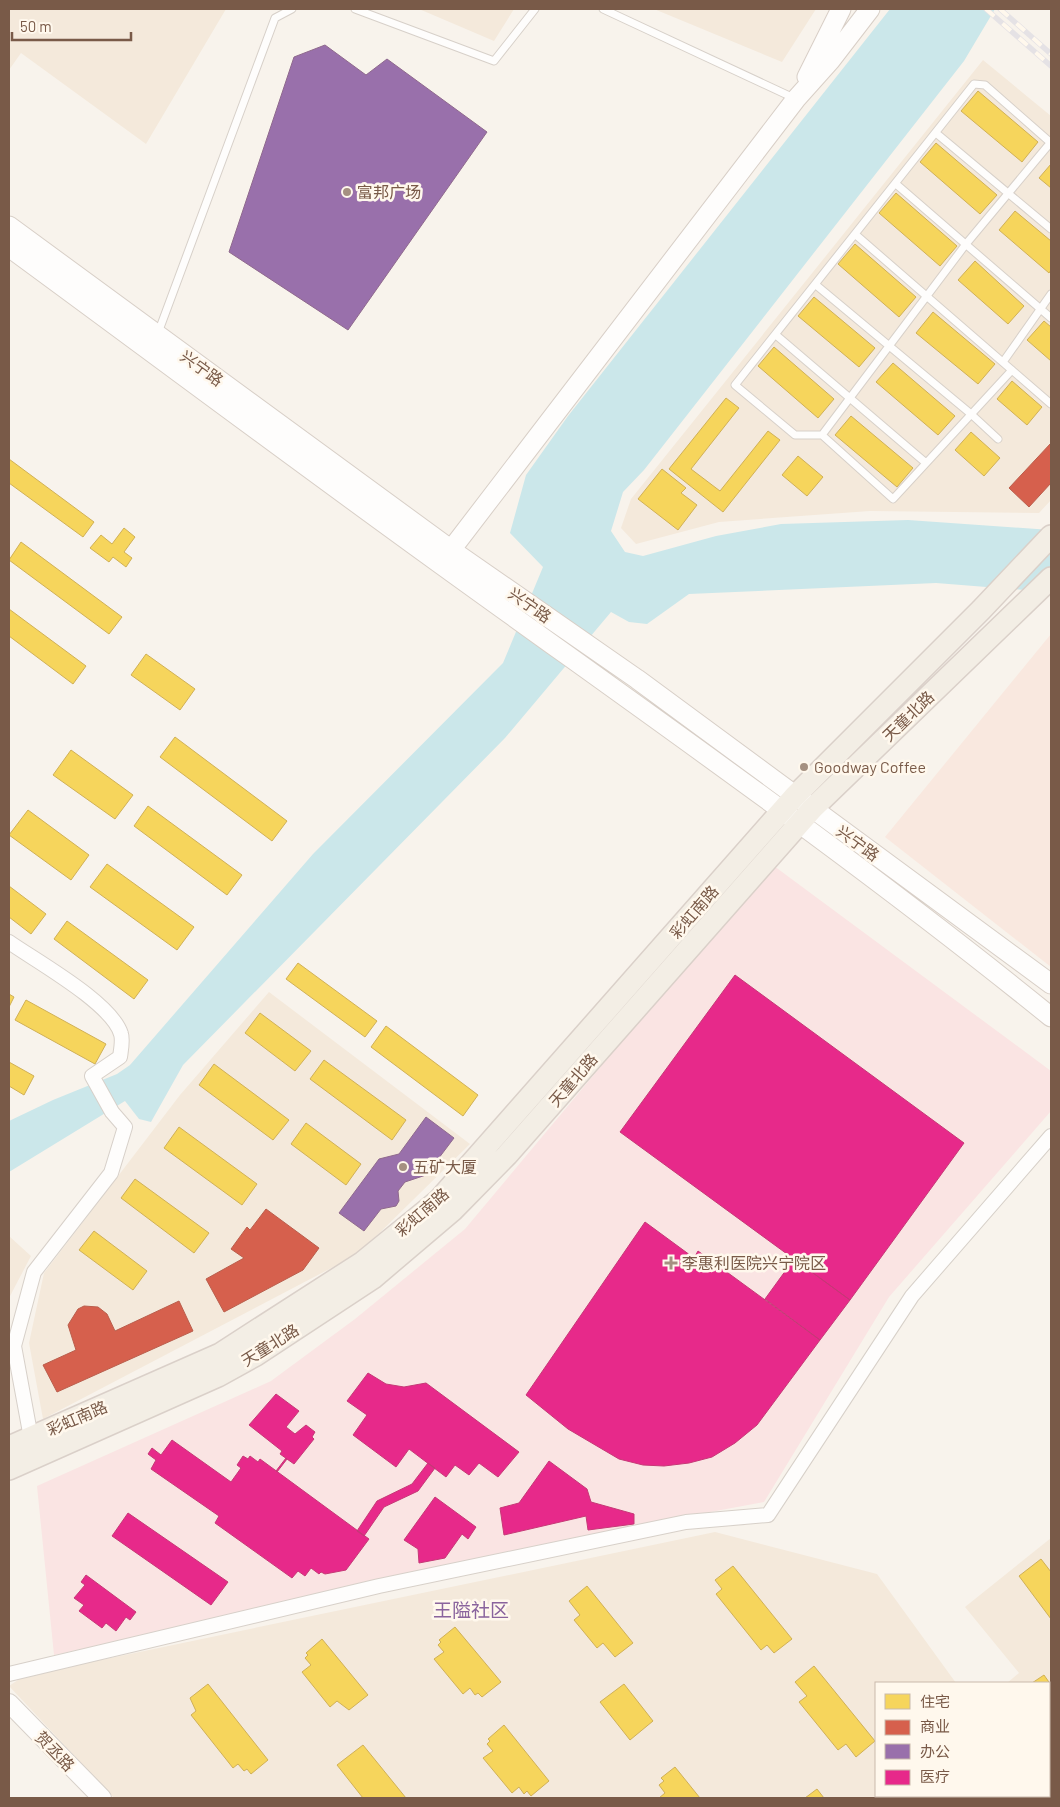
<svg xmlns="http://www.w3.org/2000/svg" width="1060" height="1807" font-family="Barlow,'Noto Sans SC',sans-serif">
  <rect width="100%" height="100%" fill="#f8f3ec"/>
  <path fill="#f4e9db" d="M9 9H226L146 144 21 53 9 70Z
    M419 9H514L494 41Z
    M654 9H816L782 62Z
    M983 60 1051 116V500L1039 513 870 511 719 522 636 544 621 528 631 499Z
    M269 992 470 1144 358 1254 43 1419 29 1343 44 1273 180 1095Z
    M9 1236 31 1256 9 1298Z
    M715 1532 877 1574 956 1683H876V1796H985V1798H114L9 1686 24 1676Z
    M1051 1538V1720H1049V1683H1007L1019 1673 965 1607Z"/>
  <path fill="#f9e8df" d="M1051 634V967L885 837Z"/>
  <path fill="#fae4e3" d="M774 866 1051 1071V1111L889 1297 764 1502 689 1516 54 1655 37 1486 271 1381 355 1319 465 1229 659 997Z"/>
  <path fill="#cbe7ea" d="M890 9H995L964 61 644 470 623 492 611 531 625 552 643 556 716 536 781 524 908 520 1051 530V592L936 583 689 594 647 624 629 622 611 612 505 738 183 1065 151 1122 139 1119 125 1101 9 1172V1121L53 1100 117 1074 130 1065 313 854 503 663 543 567 510 533 526 475 568 416Z"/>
  <path fill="#f6d55c" stroke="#d0b056" d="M978 91 1038 142 1022 162 961 111Z
    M936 143 997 195 980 214 920 162Z
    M1051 164V188L1039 178Z
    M896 193 957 246 940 266 879 213Z
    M1015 211 1051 241V270L1049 273 999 230Z
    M855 244 916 297 899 317 838 264Z
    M975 261 1024 306 1008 324 958 280Z
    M814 297 875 348 859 367 798 316Z
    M933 312 995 364 978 384 916 333Z
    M1044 321 1051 327V361L1027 340Z
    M774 347 834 399 818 418 758 366Z
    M893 363 955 416 938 435 876 382Z
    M1012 381 1042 407 1027 425 997 399Z
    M726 398 739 408 691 469 720 491 768 431 780 440 723 512 669 469Z
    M851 416 913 468 897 487 835 435Z
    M971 432 1000 458 984 476 955 450Z
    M798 456 823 477 807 496 782 475Z
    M9 459 94 522 83 537 9 483Z
    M662 469 686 488 681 493 697 505 678 530 638 499Z
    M124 528 135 537 124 552 132 558 126 567 113 557 109 562 90 548 101 535 112 544Z
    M21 542 122 617 109 634 9 560Z
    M9 609 86 666 73 684 9 636Z
    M146 654 195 689 180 710 131 675Z
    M175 737 287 821 272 841 160 757Z
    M71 750 133 795 115 819 53 775Z
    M148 806 242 875 227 895 134 826Z
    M28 810 89 855 71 880 9 835Z
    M107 864 194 927 177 950 90 887Z
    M9 886 46 914 31 934 9 917Z
    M67 921 148 980 134 999 54 939Z
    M298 963 377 1021 365 1037 286 979Z
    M9 994 14 997 9 1007Z
    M26 1000 106 1044 95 1064 15 1020Z
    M260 1013 311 1051 295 1071 245 1033Z
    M386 1026 478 1095 463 1116 371 1047Z
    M324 1060 406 1120 392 1140 310 1079Z
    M9 1062 34 1076 24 1095 9 1086Z
    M214 1064 289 1120 273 1140 199 1085Z
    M306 1123 361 1164 346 1185 291 1144Z
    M179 1127 257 1184 242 1205 164 1148Z
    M135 1179 209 1233 194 1253 121 1198Z
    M94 1231 147 1271 133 1290 79 1250Z
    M1041 1559 1051 1572V1619L1019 1576Z
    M733 1566 792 1639 774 1653 767 1645 761 1650 716 1594 722 1589 715 1580Z
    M587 1586 633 1643 615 1657 603 1643 597 1648 574 1620 580 1615 569 1601Z
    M455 1627 501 1682 482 1697 478 1693 475 1695 470 1688 463 1694 434 1659 444 1652 438 1645 441 1642 439 1640Z
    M322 1639 368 1695 349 1710 337 1701 330 1707 302 1672 311 1665 305 1658 308 1655 306 1653Z
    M814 1666 875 1741 856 1757 846 1744 838 1750 799 1702 807 1696 795 1682Z
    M1044 1675 1051 1685V1711L1049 1712V1683H1032Z
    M208 1684 268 1760 251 1774 247 1769 244 1771 238 1764 233 1768 191 1715 196 1711 190 1698Z
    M624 1684 653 1721 630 1740 600 1702Z
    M504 1725 549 1781 531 1796 527 1791 524 1794 519 1787 512 1793 483 1758 493 1751 487 1744 490 1741 488 1739Z
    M363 1745 406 1798H363L337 1765Z
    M675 1767 700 1798H659L665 1793 659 1785 664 1781 661 1778Z
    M817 1789 824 1798H805Z"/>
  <path fill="#d6604d" stroke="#ba5e4c" d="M1051 443V483L1029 507 1009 488Z
    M266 1209 319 1248 303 1270 224 1312 206 1279 244 1258 231 1249 247 1227 250 1230Z
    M179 1301 193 1331 57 1392 43 1365 76 1350 68 1325 78 1309 84 1306 98 1307 107 1314 115 1331Z"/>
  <path fill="#9970ab" stroke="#8f698d" d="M325 45 366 75 387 59 487 132 348 330 229 252 294 57Z
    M426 1117 454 1138 426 1175 405 1182 398 1191 399 1201 396 1206 381 1209 364 1231 339 1213 379 1159 399 1154Z"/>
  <path fill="#e7298a" stroke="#c63876" d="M735 975 964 1143 850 1300 620 1132Z
    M645 1222 694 1258 698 1251 820 1340 757 1425 735 1443 712 1457 689 1463 664 1466 643 1465 619 1459 568 1429 526 1395Z
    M794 1259 850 1300 820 1340 765 1299Z
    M368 1373 386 1384 404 1387 426 1383 519 1452 498 1477 479 1463 469 1475 455 1465 446 1477 409 1449 396 1467 353 1435 367 1415 347 1401Z
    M276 1394 299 1411 286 1427 295 1434 306 1425 315 1432 312 1437 314 1439 294 1464 280 1454 282 1451 249 1425Z
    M172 1440 231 1482 241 1468 237 1465 243 1456 248 1459 250 1456 258 1462 260 1459 369 1539 346 1570 325 1574 321 1572 319 1574 311 1568 305 1576 298 1571 292 1578 215 1523 219 1516 151 1469 156 1460 148 1454 152 1448 161 1455Z
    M286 1458 287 1459 277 1472 276 1471Z
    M549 1461 587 1489 591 1502 634 1514V1524L588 1530 586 1516 504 1535 500 1508 519 1503Z
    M428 1463 435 1468 418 1491 384 1507 364 1536 357 1531 377 1501 412 1484Z
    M435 1497 476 1527 468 1539 462 1534 445 1558 419 1563 418 1549 404 1540Z
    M128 1513 228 1582 211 1605 112 1536Z
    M86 1575 136 1612 130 1620 126 1617 116 1631 106 1623 102 1628 79 1611 84 1605 74 1598 85 1585 81 1582Z"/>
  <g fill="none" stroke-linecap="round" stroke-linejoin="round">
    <g stroke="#d7d0c9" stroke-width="9">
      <path id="service" d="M355 9 494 61 535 9
        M603 9 796 99
        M936 133 1051 229
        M896 184 1051 318
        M856 235 1051 404
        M816 285 971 414 998 439
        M158 333 275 18 292 9
        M776 335 926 463
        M1003 362 1051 294
        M1012 370 893 499 822 435H795L735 385 974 84 985 85 1051 143
        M822 435 966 244 1051 142"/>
    </g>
    <g stroke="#d7d0c9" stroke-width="16">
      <path id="minor" d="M9 942C36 961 112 1003 121 1034 123 1040 121 1050 120 1057L92 1076 112 1112 125 1127 111 1173 34 1272 14 1346 31 1438
        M9 1674 379 1586 686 1522 768 1515 912 1296 1051 1136"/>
    </g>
    <g stroke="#d7d0c9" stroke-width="20">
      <path id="tertiary" d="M9 1703 102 1798"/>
    </g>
    <g stroke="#d8cfc7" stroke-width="21">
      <path id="secondary" d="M807 77 841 9
        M9 226 450 549 637 679 1051 984
        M9 247C152 352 295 459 439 563 645 712 854 857 1051 1017
        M444 559 796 99 830 61 870 9"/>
    </g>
    <g stroke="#dad0c9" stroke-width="24">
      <path id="primary" d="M9 1447 220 1354 363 1262 439 1200 795 796 981 610 1051 536
        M9 1469 218 1376 256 1355 373 1278 453 1210 507 1155 812 809 1051 578"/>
    </g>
    <use href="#service" stroke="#fefdfc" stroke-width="7"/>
    <use href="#minor" stroke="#fefdfc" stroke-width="14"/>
    <use href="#tertiary" stroke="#fefdfc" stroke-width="18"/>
    <use href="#secondary" stroke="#fefdfc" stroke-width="19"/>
    <use href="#primary" stroke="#f3eee5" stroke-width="21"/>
    <g stroke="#e5e2e5" stroke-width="5.5">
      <path id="rail" d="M986 9 1051 66
        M1000 9 1051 54"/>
    </g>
    <use href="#rail" stroke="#fff8ed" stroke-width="4" stroke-dasharray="11" stroke-linecap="butt"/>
  </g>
  <g fill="#a59081" stroke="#fff8ed" stroke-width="2">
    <circle cx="347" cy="192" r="5"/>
    <circle cx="804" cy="767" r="5"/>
    <circle cx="403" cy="1167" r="5"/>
    <path d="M668.5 1255.5h5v5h5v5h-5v5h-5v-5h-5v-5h5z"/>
  </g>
  <g text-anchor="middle" stroke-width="5" stroke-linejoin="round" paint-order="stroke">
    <g font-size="16" fill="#795a48" stroke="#fff8ed" text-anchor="start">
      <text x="357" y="198">富邦广场</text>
      <text x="814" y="773">Goodway Coffee</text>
      <text x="413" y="1173">五矿大厦</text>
      <text x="682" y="1269">李惠利医院兴宁院区</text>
    </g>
    <g font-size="16" fill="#795a48" stroke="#fff8ed">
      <text transform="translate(202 368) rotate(36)" y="6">兴宁路</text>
      <text transform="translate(530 605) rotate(35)" y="6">兴宁路</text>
      <text transform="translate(908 716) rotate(-44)" y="6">天童北路</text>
      <text transform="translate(858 843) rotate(36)" y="6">兴宁路</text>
      <text transform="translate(694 912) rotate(-49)" y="6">彩虹南路</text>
      <text transform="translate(573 1080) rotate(-49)" y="6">天童北路</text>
      <text transform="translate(422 1212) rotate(-41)" y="6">彩虹南路</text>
      <text transform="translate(270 1345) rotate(-32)" y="6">天童北路</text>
      <text transform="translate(77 1418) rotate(-23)" y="6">彩虹南路</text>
      <text transform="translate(55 1751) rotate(46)" y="6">贺丞路</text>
    </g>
    <g font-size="19" fill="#8a649d" stroke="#fff8ed">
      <text x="471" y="1617">王隘社区</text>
    </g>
  </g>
  <rect width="1060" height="1807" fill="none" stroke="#795a48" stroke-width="20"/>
  <rect x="875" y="1682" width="175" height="115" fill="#fff8ed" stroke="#c9b9ab"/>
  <rect x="885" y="1694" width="25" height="15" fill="#f6d55c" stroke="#c9b9ab"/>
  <text x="920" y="1707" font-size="15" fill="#795a48">住宅</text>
  <rect x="885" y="1720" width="25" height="15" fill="#d6604d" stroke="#c9b9ab"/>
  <text x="920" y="1732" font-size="15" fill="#795a48">商业</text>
  <rect x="885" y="1744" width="25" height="15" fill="#9970ab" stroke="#c9b9ab"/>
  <text x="920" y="1757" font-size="15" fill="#795a48">办公</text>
  <rect x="885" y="1770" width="25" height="15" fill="#e7298a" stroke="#c9b9ab"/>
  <text x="920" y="1782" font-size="15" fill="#795a48">医疗</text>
  <path d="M12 32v8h119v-8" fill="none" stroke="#795a48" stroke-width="2.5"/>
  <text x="20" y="32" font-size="15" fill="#795a48" stroke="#fff8ed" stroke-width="4" paint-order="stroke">50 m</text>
</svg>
